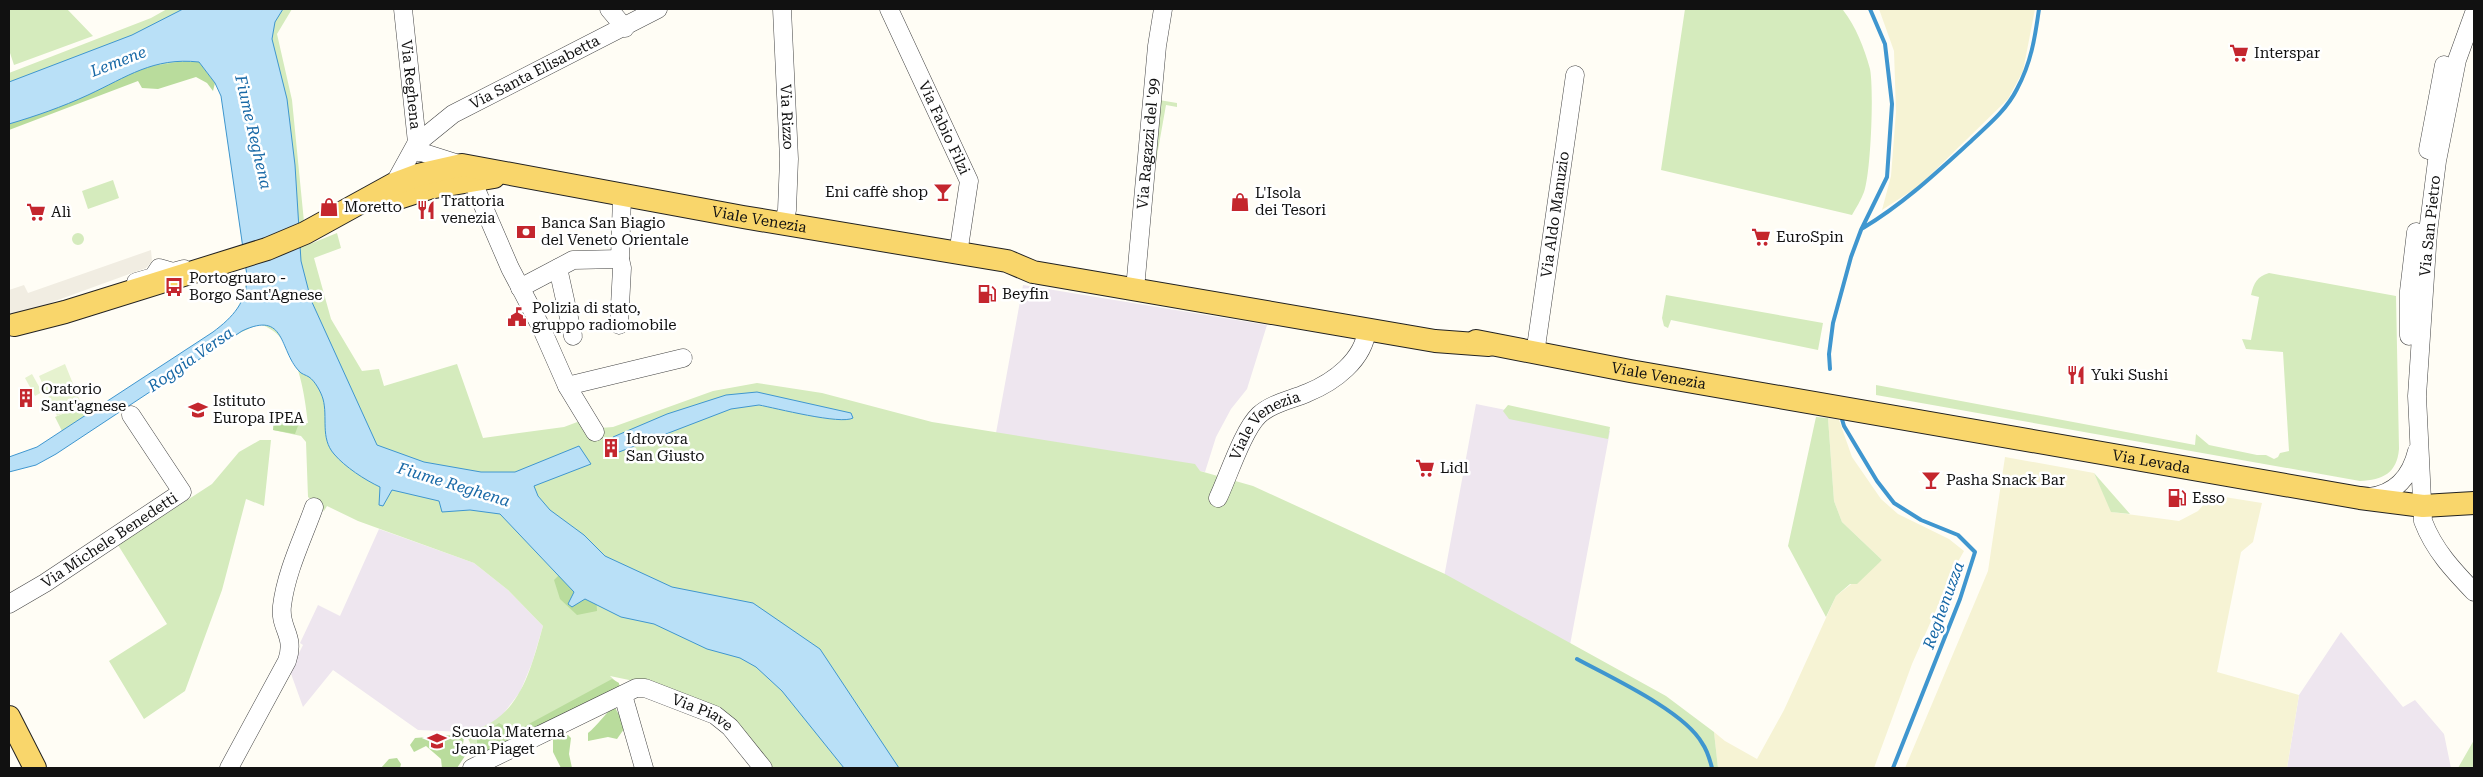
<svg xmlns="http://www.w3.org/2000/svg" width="2483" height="777" font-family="'Roboto Serif',serif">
  <rect width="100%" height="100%" fill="#fffdf5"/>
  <path fill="#eee6ef" d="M1023 285 1267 325 1247 389 1231 409 1216 437 1205 472 996 433Z
    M1476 404 1610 431 1567 661 1442 588Z
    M379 529 474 563 508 590 543 626 532 663 520 692 500 718 492 724 480 729 464 732 418 730 333 670 303 707 290 671 303 645 300 643 318 605 340 616Z
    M2341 632 2403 707 2415 700 2444 734 2451 768H2287L2299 695Z"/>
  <path fill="#f6f3d4" d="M1879 9H2035L2023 71 2008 99 1919 186 1882 210 1891 176 1896 112 1894 51Z
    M1828 418 1839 420 1852 457 1881 499 1898 514 1949 539 1964 551 1955 567 1912 664 1874 768H1718L1714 732 1725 741 1757 759 1784 710 1836 596 1882 560 1842 522 1834 501Z
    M2005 457 2094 473 2112 512 2179 521 2198 511 2212 495 2262 503 2253 542 2241 552 2217 672 2299 695 2287 768H1905L1988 571Z"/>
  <path fill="#d5ebbd" d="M9 9H67L93 36 14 65 9 50Z
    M167 9H292L277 34 292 100 304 222 310 244 337 233 341 248 314 258 331 319 362 371 379 369 384 386 457 364 483 438 564 427 580 421 587 429 613 427 713 391 757 383 822 393 932 422 1195 464 1200 471 1253 486 1445 574 1666 696 1714 732 1718 768H771L737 726 653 685 610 676 621 686 477 758 465 732C519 722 530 672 543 626L508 590 474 563 358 521 327 506 324 511 308 497 306 442 301 436 273 430 274 422 308 423C304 389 297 335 259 324L235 335 227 322C240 308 245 295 247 276L221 96 216 82 199 62 184 61 9 124V73L151 18Z
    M1685 9 1843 10C1856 27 1864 47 1870 69 1874 89 1871 172 1864 192 1861 200 1856 208 1852 215L1661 170Z
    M1159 100 1177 103V107L1166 105 1150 195Z
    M113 180 119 198 88 209 82 191Z
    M72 239a6 6 0 1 1 12 0a6 6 0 1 1-12 0Z
    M2269 273 2396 296 2399 449C2397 473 2383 480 2360 481L1876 395V385L2195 445 2196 434 2209 445 2257 455H2266L2274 459 2278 457 2280 453 2289 451 2283 352 2246 349 2242 339 2251 340 2259 297 2251 295C2254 282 2257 277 2269 273Z
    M1666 295 1823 323 1818 350 1671 320 1668 328 1664 326 1662 318Z
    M1508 405 1610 427 1608 439 1509 419 1503 411Z
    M82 406 86 415 62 431 55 417Z
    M1816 417 1828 418 1834 501 1842 522 1882 560 1857 584H1850L1836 596 1826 617 1788 546Z
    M260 440H271L264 506 246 499 222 590 185 691 144 719 109 661 167 624 118 545 212 484 239 452Z
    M2094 473 2130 514 2111 512Z
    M2474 740V768H2458Z"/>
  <path fill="#b9dc9c" d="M184 61 199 62 215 83 213 91 207 83 196 77 158 89 142 88 138 81 9 130V124L88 95 140 68Z
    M274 422 299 423 295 434 273 430Z
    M559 575 575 578 596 591 597 611 577 615 560 599 554 580Z
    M612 679 619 683V691L488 752H477V738L499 723 514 732Z
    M614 706 621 718 624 729 617 739 608 737 588 741V733C597 726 604 715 614 706Z
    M454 735 464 737 463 744 467 753 457 768H442L441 759 426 746 414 752 410 745 415 738Z
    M568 735 571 738 569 754 572 768H561L553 752V737Z
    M397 758 401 764 400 768H381L389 759Z"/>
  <path fill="#e6f2cf" d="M65 364 82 406 57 416 39 376Z
    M32 374 42 392 35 396 25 378Z"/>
  <path fill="#f1ede2" d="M151 250 152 261 146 268 55 301 9 322V290L24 285 28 293Z"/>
  <path fill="#b9e0f7" stroke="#3f96cf" d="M183 9H283L275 22 272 39 287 99 295 165 301 261 311 300 377 445 424 462 481 472H515L579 446 591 464 534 486 538 496 550 510 584 535 605 556 672 587 753 603 820 649 899 768H844L782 691 756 667 740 658 707 649 654 624 621 617 585 599 572 607 568 604 574 592 500 514 470 510 442 512 439 501 392 490 383 506 379 505 380 487C365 480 345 467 334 454 320 438 328 417 323 399 321 392 315 381 309 377 306 375 301 374 299 371 279 350 286 310 242 331L56 454 36 465 9 472V457L37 447 213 332C233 317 247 302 247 276L221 96 215 83 199 62C153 57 127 77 88 95 62 107 36 116 9 124V82L132 35Z
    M757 392 851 413 853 418C841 425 775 408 759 405L731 409 619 452 613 437 667 414 726 395Z"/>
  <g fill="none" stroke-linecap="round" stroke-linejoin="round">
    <path stroke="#3f96cf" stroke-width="4" d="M1863 228C1903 204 1935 174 1969 143 1987 126 2006 111 2017 89 2031 63 2035 38 2039 9
      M1830 369 1829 354 1833 323 1851 257 1861 230 1887 177 1892 104 1885 44 1870 9
      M1841 416 1844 426 1877 481 1894 503 1921 520 1958 535 1975 552 1960 599 1893 768
      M1577 659C1610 677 1684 711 1702 743 1707 750 1710 760 1712 768"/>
    <g stroke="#444" stroke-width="19">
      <g id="minor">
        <path id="s1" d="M403 9 418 152"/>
        <path d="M609 9 625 28"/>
        <path id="s2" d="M782 9 789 159 787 210 783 224"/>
        <path id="s3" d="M889 9 969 181 958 254"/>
        <path d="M2474 13 2457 60 2437 161 2428 232 2417 396 2423 521C2434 550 2453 570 2474 592"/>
        <path d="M2428 150 2444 65"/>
        <path d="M418 151 462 165 472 180 510 268 541 327 567 386 595 432"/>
        <path id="s4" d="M394 184 416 144 453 114 658 9"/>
        <path d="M558 268 573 336"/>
        <path d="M136 282 153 277 159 268 173 272 184 269"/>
        <path d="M520 288 573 260 620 259"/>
        <path id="s5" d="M1135 289 1157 46 1163 9"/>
        <path d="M619 325 622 268 620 259 622 196"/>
        <path d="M2409 336V291L2416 232"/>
        <path id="s6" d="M1535 354 1575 75"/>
        <path d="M567 386 683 358"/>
        <path d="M2369 497C2395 494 2411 476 2417 451"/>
        <path id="s7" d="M1218 498C1228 477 1243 430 1259 415 1272 403 1291 400 1307 393 1334 382 1364 360 1367 329"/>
        <path id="s8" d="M9 604 45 583 182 492 131 415"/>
        <path d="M623 695 644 768"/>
        <path d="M229 768 287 661C296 635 279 629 282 606 286 572 303 538 314 507"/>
        <path id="s9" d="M472 768 636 688H645L715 715 730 727 763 768"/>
      </g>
    </g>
    <g stroke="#222" stroke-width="24">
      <g id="major">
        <path d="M389 201 429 188 494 177"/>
        <path id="s10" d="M14 325 65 312 267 249 305 233 394 184 418 175 462 165 743 217 1007 261 1033 272 1435 341 1489 345"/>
        <path id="s11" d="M1476 341 1630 371 2360 498 2423 506 2474 503"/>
        <path d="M9 717 35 768"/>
      </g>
    </g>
    <use href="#minor" stroke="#fff" stroke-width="18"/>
    <use href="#major" stroke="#f9d66b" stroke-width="22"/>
  </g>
  <defs>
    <g id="supermarket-bare" transform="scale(1.5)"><path d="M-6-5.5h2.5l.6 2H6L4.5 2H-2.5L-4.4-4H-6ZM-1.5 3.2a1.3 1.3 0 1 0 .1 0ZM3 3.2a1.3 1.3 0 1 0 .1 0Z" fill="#c4262e" stroke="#fff" stroke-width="2.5" paint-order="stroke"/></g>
    <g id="bar-bare" transform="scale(1.5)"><path d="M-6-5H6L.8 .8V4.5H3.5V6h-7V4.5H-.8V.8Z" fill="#c4262e" stroke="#fff" stroke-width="2.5" paint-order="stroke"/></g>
    <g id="shop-bare" transform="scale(1.5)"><path d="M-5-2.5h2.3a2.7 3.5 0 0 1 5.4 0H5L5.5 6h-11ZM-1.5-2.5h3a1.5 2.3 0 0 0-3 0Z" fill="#c4262e" stroke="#fff" stroke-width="2.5" paint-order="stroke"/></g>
    <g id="restaurant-bare" transform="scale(1.5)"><path d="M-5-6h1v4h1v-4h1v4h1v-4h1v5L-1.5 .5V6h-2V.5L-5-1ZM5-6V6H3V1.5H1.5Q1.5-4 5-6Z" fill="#c4262e" stroke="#fff" stroke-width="2.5" paint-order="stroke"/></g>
    <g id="bank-bare" transform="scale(1.5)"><path d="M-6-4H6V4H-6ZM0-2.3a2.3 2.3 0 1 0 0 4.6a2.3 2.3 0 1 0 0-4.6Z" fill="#c4262e" stroke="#fff" stroke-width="2.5" paint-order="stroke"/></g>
    <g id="bus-bare" transform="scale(1.5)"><path d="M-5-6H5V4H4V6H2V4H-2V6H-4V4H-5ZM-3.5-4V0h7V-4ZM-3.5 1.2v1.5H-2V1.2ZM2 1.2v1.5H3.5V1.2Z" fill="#c4262e" stroke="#fff" stroke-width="2.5" paint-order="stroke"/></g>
    <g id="fuel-bare" transform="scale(1.5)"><path d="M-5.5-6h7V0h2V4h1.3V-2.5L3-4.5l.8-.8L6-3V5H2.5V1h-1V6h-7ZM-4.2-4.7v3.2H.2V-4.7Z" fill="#c4262e" stroke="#fff" stroke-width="2.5" paint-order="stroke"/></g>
    <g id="civic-bare" transform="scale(1.5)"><path d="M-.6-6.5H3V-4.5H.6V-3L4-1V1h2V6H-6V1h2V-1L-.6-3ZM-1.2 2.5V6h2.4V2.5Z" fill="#c4262e" stroke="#fff" stroke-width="2.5" paint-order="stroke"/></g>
    <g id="building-bare" transform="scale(1.5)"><path d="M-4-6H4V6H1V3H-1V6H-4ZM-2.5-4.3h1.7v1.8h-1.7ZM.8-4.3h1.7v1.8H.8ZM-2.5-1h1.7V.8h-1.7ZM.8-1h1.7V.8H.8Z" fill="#c4262e" stroke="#fff" stroke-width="2.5" paint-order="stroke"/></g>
    <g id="university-bare" transform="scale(1.5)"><path d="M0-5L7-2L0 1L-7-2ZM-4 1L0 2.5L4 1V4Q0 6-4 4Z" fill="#c4262e" stroke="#fff" stroke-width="2.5" paint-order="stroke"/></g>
    <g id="school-bare" transform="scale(1.5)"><path d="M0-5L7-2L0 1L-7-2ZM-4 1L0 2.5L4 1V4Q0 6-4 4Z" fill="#c4262e" stroke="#fff" stroke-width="2.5" paint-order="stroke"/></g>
  </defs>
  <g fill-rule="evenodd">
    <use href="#supermarket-bare" x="2239" y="53"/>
    <use href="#bar-bare" x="943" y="192"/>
    <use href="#shop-bare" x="1240" y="202"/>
    <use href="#shop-bare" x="329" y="207"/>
    <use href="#restaurant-bare" x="426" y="210"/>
    <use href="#supermarket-bare" x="36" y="212"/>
    <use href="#bank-bare" x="526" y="232"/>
    <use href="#supermarket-bare" x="1761" y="237"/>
    <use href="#bus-bare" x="174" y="287"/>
    <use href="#fuel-bare" x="987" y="294"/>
    <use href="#civic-bare" x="517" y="317"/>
    <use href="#restaurant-bare" x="2076" y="375"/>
    <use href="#building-bare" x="26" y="398"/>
    <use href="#university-bare" x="198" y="410"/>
    <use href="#building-bare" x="611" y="448"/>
    <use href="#supermarket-bare" x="1425" y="468"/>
    <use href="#bar-bare" x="1931" y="480"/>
    <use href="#fuel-bare" x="2177" y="498"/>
    <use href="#school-bare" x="437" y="741"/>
  </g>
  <g text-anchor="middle" stroke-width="5" stroke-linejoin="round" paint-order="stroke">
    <g font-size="15" fill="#111" stroke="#fff" text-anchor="start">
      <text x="2254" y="58">Interspar</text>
      <text x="928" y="197" text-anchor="end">Eni caffè shop</text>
      <text x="1255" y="198">L'Isola<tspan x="1255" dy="17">dei Tesori</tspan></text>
      <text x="441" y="206">Trattoria<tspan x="441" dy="17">venezia</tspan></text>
      <text x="344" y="212">Moretto</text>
      <text x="51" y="217">Alì</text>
      <text x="541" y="228">Banca San Biagio<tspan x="541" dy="17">del Veneto Orientale</tspan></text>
      <text x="1776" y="242">EuroSpin</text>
      <text x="189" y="283">Portogruaro -<tspan x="189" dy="17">Borgo Sant'Agnese</tspan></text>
      <text x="1002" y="299">Beyfin</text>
      <text x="532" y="313">Polizia di stato,<tspan x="532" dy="17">gruppo radiomobile</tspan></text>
      <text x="2091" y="380">Yuki Sushi</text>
      <text x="41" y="394">Oratorio<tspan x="41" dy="17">Sant'agnese</tspan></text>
      <text x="213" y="406">Istituto<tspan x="213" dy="17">Europa IPEA</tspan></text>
      <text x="626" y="444">Idrovora<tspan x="626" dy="17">San Giusto</tspan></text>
      <text x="1440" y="473">Lidl</text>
      <text x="1946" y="485">Pasha Snack Bar</text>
      <text x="2192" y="503">Esso</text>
      <text x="452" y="737">Scuola Materna<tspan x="452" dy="17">Jean Piaget</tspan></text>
    </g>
    <g font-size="15" fill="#111" stroke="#fff">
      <text dy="5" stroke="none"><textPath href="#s4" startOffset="185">Via Santa Elisabetta</textPath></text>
      <text dy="5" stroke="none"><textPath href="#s1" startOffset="76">Via Reghena</textPath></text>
      <text dy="5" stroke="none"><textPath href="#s2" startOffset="108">Via Rizzo</textPath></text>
      <text dy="5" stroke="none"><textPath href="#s3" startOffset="131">Via Fabio Filzi</textPath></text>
      <text dy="5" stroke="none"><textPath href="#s5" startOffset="146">Via Ragazzi del '99</textPath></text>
      <text dy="5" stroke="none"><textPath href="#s6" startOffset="141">Via Aldo Manuzio</textPath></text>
      <text dy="5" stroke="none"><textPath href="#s10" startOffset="780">Viale Venezia</textPath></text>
      <text transform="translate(2430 226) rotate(-84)" y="5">Via San Pietro</text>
      <text dy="5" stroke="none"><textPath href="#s11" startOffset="186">Viale Venezia</textPath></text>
      <text dy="5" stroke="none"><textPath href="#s7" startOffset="90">Viale Venezia</textPath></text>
      <text dy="5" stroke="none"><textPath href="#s11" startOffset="686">Via Levada</textPath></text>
      <text dy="5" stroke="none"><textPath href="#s8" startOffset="119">Via Michele Benedetti</textPath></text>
      <text dy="5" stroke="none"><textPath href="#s9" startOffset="254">Via Piave</textPath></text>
    </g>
    <g font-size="16" font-style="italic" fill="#1768a6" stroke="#fff">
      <text transform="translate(118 61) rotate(-21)" y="6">Lemene</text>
      <text transform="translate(254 132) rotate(77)" y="6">Fiume Reghena</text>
      <text transform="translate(190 359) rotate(-35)" y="6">Roggia Versa</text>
      <text transform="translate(454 484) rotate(17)" y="6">Fiume Reghena</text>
      <text transform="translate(1943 605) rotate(-70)" y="6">Reghenuzza</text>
    </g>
  </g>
  <rect width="2483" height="777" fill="none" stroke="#111111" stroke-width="20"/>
</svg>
